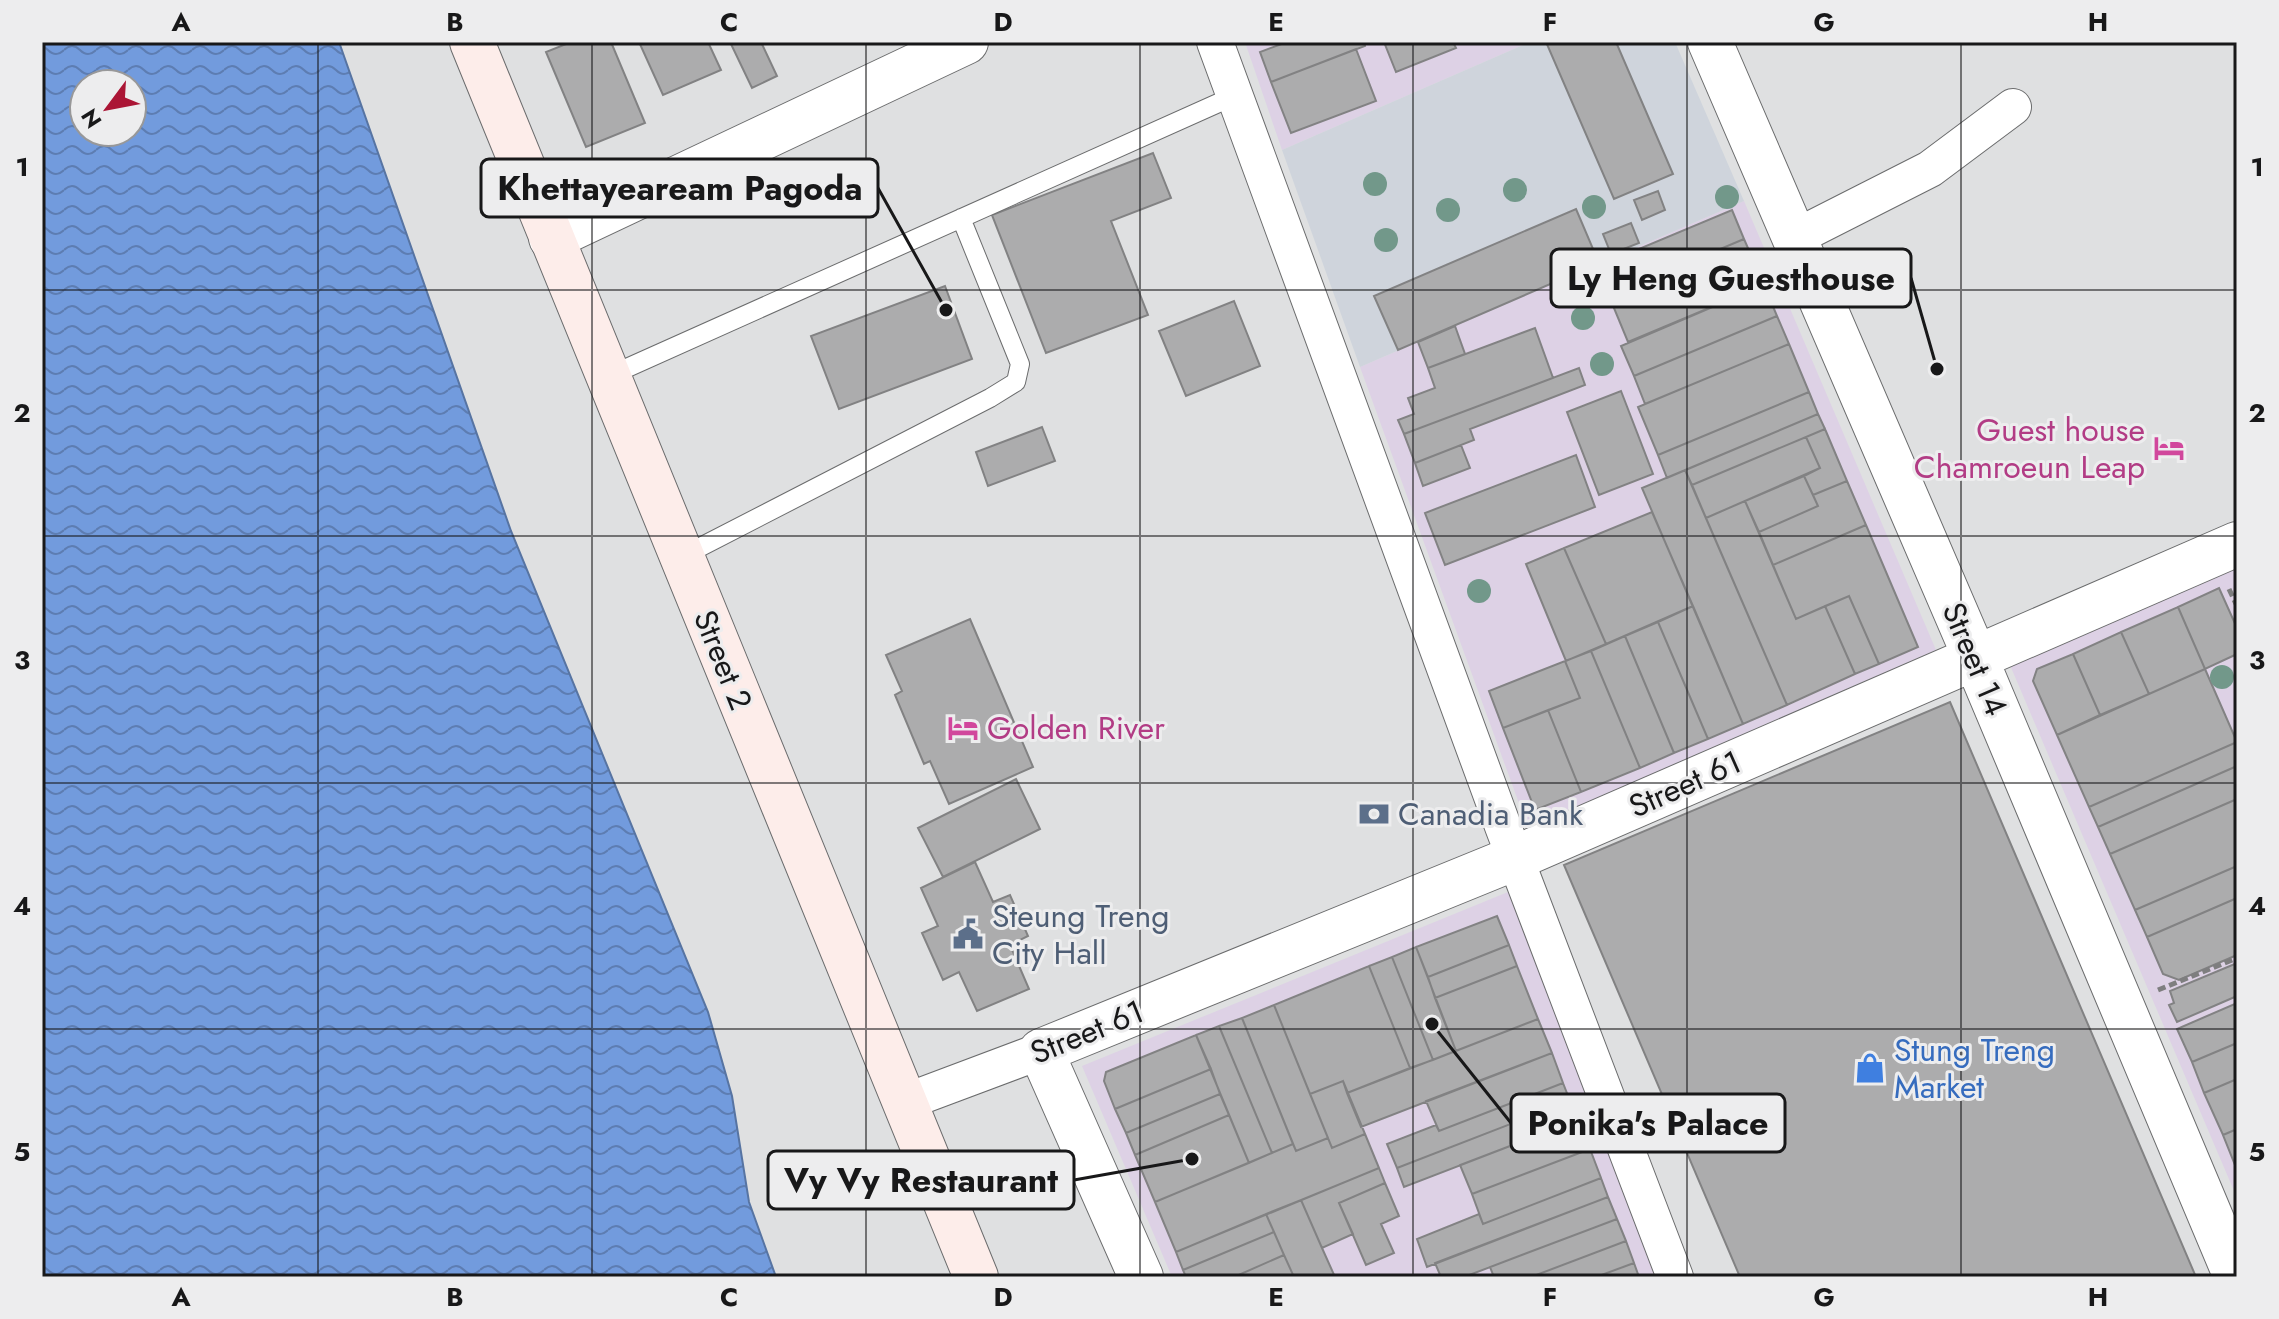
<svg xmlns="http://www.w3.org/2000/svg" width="2279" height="1319" font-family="Jost,sans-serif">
  <defs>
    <pattern id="water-waves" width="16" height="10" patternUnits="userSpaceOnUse" patternTransform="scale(2)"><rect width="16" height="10" fill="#729bdd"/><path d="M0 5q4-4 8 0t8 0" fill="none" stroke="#5d7db2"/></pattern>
  </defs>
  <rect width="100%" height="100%" fill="#dfe0e1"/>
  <path fill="#ddd1e5" d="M1245 42H1530L1282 150Z
    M1744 201 1936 650 1528 828 1360 367Z
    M2237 562V1198L2007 658Z
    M1508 892 1658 1277H1172L1082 1066Z"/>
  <path fill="#cfd4dc" d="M1530 42H1675L1744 201 1360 367 1282 150Z"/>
  <path fill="url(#water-waves)" stroke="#5774a2" stroke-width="2" fill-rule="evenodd" d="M42 42H339L511 531 708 1012 732 1096 749 1202 776 1277H42ZM84 84H132V132H84Z"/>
  <path fill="#acacad" stroke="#828283" stroke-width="2" d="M571 42H611L645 123 586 147 546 52Z
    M639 42H708L721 70 663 95Z
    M730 42H761L777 76 752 88Z
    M1287 42H1364L1365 46 1271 82 1260 52Z
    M1384 42H1453L1456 48 1396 72Z
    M1546 42H1616L1673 174 1614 199Z
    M1356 49 1376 101 1291 133 1271 82Z
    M1153 153 1171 198 1111 221 1148 315 1046 353 992 215Z
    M1658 191 1665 210 1642 220 1634 200Z
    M1576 209 1599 263 1398 350 1374 296Z
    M1732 210 1744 239 1609 296 1596 267Z
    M1631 223 1639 243 1611 254 1603 234Z
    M1744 239 1764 285 1628 342 1609 296Z
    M1764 285 1777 316 1634 376 1621 346Z
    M945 286 972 359 839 409 811 336Z
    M1234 301 1260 366 1186 396 1159 331Z
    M1777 316 1789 344 1645 404 1634 376Z
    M1455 326 1465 354 1428 368 1418 342Z
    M1535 328 1553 378 1404 434 1398 420 1414 414 1408 398 1435 388 1428 368Z
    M1789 344 1809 392 1658 455 1638 407Z
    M1579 368 1585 385 1470 429 1474 440 1415 463 1404 434Z
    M1621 391 1653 474 1599 495 1567 412Z
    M1809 392 1818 414 1667 478 1658 455Z
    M1818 414 1825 429 1692 485 1685 470Z
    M1042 427 1055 461 988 486 976 452Z
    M1825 429 1847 481 1813 495 1804 476 1820 468 1806 437Z
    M1806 437 1820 468 1706 518 1692 485Z
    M1461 445 1470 468 1423 486 1415 463Z
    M1576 455 1595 507 1445 565 1425 513Z
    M1685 470 1787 705 1743 724 1642 488Z
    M1804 476 1818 506 1759 532 1745 501Z
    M1847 481 1866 525 1773 565 1759 532 1818 506 1813 495Z
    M1745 501 1796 619 1825 606 1855 674 1787 705 1706 518Z
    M1652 512 1693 606 1606 644 1564 548Z
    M1866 525 1918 647 1879 664 1849 596 1796 619 1773 565Z
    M1564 548 1606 644 1566 661 1526 564Z
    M2219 588 2237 628V654L2205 669 2178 607Z
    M1849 596 1879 664 1855 674 1825 606Z
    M1693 606 1743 724 1708 739 1658 622Z
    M2178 607 2205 669 2149 694 2121 632Z
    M970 619 1033 767 949 804 930 761 924 764 895 695 902 691 886 655Z
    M1658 622 1708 739 1674 753 1625 636Z
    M2121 632 2149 694 2100 715 2073 654Z
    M1625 636 1674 753 1640 768 1591 651Z
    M1591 651 1640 768 1581 792 1548 710 1580 698 1565 661Z
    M2073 654 2100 715 2057 735 2033 681 2037 669Z
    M1565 661 1580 698 1503 728 1489 691Z
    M2205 669 2237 742 2089 807 2057 735Z
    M1950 702 2196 1277H1740L1564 865Z
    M1548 710 1581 792 1535 810 1503 728Z
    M2237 742V766L2098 827 2089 807Z
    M2237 766V799L2110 854 2098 827Z
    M1016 779 1040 829 943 877 918 828Z
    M2237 799V866L2135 910 2110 854Z
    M975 862 993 902 1010 895 1028 936 1010 945 1029 989 977 1011 959 972 943 980 922 933 938 926 921 888Z
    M2237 866V898L2147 937 2135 910Z
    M2237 898V955L2179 980 2163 974 2147 937Z
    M1497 916 1509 945 1428 977 1416 947Z
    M1509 945 1517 966 1435 998 1428 977Z
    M1416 947 1456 1051 1433 1060 1392 957Z
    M1392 957 1433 1060 1410 1068 1369 966Z
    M2237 963V996L2177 1022 2169 1005 2174 1003 2170 991Z
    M1369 966 1410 1068 1347 1093 1343 1081 1310 1094 1274 1005Z
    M1517 966 1538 1019 1456 1051 1435 998Z
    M2237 1003V1043L2192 1062 2177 1029Z
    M1274 1005 1328 1138 1296 1151 1242 1018Z
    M1242 1018 1293 1144 1272 1153 1219 1026Z
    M1538 1019 1552 1053 1361 1127 1347 1093Z
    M1219 1026 1272 1153 1249 1163 1196 1035Z
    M1196 1035 1211 1069 1115 1109 1104 1081 1106 1072Z
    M2237 1043V1079L2204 1093 2192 1062Z
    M1552 1053 1563 1083 1439 1131 1426 1101Z
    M1211 1069 1220 1094 1126 1133 1115 1109Z
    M2237 1079V1129L2223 1135 2204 1093Z
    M1343 1081 1365 1134 1332 1148 1310 1094Z
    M1563 1083 1570 1101 1397 1168 1387 1144 1436 1125 1439 1131Z
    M1220 1094 1229 1115 1135 1155 1126 1133Z
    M1570 1101 1578 1120 1404 1187 1397 1168Z
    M1229 1115 1249 1163 1155 1202 1135 1155Z
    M1578 1120 1590 1149 1472 1194 1460 1165Z
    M2237 1129V1165H2235L2223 1135Z
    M1365 1134 1379 1168 1176 1252 1155 1202 1293 1144 1296 1151 1328 1138 1332 1148Z
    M1590 1149 1601 1178 1483 1224 1472 1194Z
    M1379 1168 1385 1183 1339 1203 1353 1234 1322 1248 1301 1200Z
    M1601 1178 1608 1197 1427 1267 1417 1239 1479 1214 1483 1224Z
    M1385 1183 1399 1216 1381 1224 1394 1253 1366 1265 1339 1203Z
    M1608 1197 1617 1219 1464 1277H1441L1435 1263Z
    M1301 1200 1322 1248 1335 1277H1294L1284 1255 1266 1214Z
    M1266 1214 1274 1232 1183 1270 1176 1252Z
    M1617 1219 1626 1241 1531 1277H1494L1490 1267Z
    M1274 1232 1284 1255 1234 1277H1186L1183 1270Z
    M1626 1241 1634 1263 1596 1277H1531Z
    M1284 1255 1294 1277H1234Z
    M1634 1263 1639 1277H1596Z"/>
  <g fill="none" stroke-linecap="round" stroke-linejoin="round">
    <g stroke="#6b6c6d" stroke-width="20">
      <path id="service" d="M609 376 1234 96
        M681 557 990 398 1016 382 1020 364 961 218"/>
    </g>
    <g stroke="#6b6c6d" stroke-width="38">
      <path id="minor" d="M1215 42 1504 829 1675 1277
        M1794 238 1930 169 2013 107
        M905 1102 1041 1051"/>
    </g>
    <g stroke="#6b6c6d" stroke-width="46">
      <path id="tertiary" d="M1710 42 1975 657 2236 1277
        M551 238 966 42
        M1141 1277 1041 1051 1515 858 2237 544"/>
    </g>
    <g stroke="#6b6c6d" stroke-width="46">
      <path id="secondary" d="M472 42 976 1277"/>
    </g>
    <path stroke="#7e7e7f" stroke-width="5" stroke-dasharray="8 4" stroke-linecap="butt" d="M2229 589 2237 606
      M2158 990 2237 958"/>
    <use href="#service" stroke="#fff" stroke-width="18"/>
    <use href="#minor" stroke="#fff" stroke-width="36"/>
    <use href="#tertiary" stroke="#fff" stroke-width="44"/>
    <use href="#secondary" stroke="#fdedea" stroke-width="44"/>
  </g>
  <g fill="#72988a">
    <circle cx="1375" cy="184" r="12"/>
    <circle cx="1515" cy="190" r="12"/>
    <circle cx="1727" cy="197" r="12"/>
    <circle cx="1594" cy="207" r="12"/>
    <circle cx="1448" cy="210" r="12"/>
    <circle cx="1386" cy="240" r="12"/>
    <circle cx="1583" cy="318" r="12"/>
    <circle cx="1602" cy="364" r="12"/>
    <circle cx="1479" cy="591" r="12"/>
    <circle cx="2222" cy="677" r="12"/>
  </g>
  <path fill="none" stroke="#181819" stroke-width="2" stroke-opacity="0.55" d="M318 42V1277M592 42V1277M866 42V1277M1140 42V1277M1413 42V1277M1687 42V1277M1961 42V1277M42 290H2237M42 536H2237M42 783H2237M42 1029H2237"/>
  <defs>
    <g id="hotel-bare" transform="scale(2.4)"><path d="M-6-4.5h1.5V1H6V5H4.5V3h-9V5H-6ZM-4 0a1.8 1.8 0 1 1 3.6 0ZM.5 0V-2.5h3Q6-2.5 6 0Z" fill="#d1479c" stroke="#ededee" stroke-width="2.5" paint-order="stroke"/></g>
    <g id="bank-bare" transform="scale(2.4)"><path d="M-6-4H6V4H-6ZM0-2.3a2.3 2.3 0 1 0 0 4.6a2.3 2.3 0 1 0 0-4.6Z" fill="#5c6f8a" stroke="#ededee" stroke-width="2.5" paint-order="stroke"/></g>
    <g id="civic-bare" transform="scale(2.4)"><path d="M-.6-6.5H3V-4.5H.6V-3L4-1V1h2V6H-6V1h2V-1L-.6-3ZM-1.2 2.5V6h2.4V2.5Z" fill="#5c6f8a" stroke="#ededee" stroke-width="2.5" paint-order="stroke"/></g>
    <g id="shop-bare" transform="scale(2.4)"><path d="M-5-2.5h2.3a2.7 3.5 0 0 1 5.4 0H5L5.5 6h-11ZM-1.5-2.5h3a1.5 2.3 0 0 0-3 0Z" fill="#3f7fe0" stroke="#ededee" stroke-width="2.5" paint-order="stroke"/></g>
  </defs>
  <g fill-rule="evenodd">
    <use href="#hotel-bare" x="2169" y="448"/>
    <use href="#hotel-bare" x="963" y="728"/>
    <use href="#bank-bare" x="1374" y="814"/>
    <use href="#civic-bare" x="968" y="934"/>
    <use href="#shop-bare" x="1870" y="1068"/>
  </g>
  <g text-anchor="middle" stroke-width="6" stroke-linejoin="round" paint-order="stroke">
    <g font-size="32" fill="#b23c85" stroke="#ededee" text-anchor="end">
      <text x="2145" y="441">Guest house<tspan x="2145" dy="37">Chamroeun Leap</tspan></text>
      <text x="987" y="739" text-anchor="start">Golden River</text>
    </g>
    <g font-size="32" fill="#181819" stroke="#ededee">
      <text transform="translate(1975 659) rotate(67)" y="11">Street 14</text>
      <text transform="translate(723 660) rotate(68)" y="11">Street 2</text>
      <text transform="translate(1685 784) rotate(-24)" y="11">Street 61</text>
      <text transform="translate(1087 1032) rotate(-22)" y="11">Street 61</text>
    </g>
    <g font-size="32" fill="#4e5e75" stroke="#ededee" text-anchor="start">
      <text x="1398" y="825">Canadia Bank</text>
      <text x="992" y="927">Steung Treng<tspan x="992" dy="37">City Hall</tspan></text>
    </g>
    <g font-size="32" fill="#366cbe" stroke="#ededee" text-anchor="start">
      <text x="1894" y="1061">Stung Treng<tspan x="1894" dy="37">Market</tspan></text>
    </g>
  </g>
  <path fill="none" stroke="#181819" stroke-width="3" d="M946 310L878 188M1937 369L1911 278M1432 1024L1511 1123M1192 1159L1074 1180"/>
  <g fill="#181819" stroke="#ededee" stroke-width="3">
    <circle cx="946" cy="310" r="8"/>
    <circle cx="1937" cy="369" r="8"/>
    <circle cx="1432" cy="1024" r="8"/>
    <circle cx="1192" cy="1159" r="8"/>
  </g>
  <g fill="#ededee" stroke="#181819" stroke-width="3">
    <rect x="481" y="159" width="397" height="58" rx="8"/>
    <rect x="1551" y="249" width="360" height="58" rx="8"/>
    <rect x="1511" y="1094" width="274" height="58" rx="8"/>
    <rect x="768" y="1151" width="306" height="58" rx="8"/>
  </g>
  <g font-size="34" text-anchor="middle" font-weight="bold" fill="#181819">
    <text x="680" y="200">Khettayeaream Pagoda</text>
    <text x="1731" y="290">Ly Heng Guesthouse</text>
    <text x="1648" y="1135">Ponika's Palace</text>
    <text x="921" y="1192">Vy Vy Restaurant</text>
  </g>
  <rect width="2279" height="1319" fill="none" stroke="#ededee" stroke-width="88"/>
  <g transform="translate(108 108) rotate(238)"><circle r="38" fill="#ededee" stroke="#989899" stroke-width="2"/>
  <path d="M0-6L14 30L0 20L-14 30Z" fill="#ab1535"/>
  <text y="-12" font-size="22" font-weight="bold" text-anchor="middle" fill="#181819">N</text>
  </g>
  <rect x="44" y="44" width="2191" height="1231" fill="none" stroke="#181819" stroke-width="3"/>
  <g font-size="26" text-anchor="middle" font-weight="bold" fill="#181819">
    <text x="181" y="31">A</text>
    <text x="455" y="31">B</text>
    <text x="729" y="31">C</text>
    <text x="1003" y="31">D</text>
    <text x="1276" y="31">E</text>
    <text x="1550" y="31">F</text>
    <text x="1824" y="31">G</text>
    <text x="2098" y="31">H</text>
    <text x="22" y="176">1</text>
    <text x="2257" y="176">1</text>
    <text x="22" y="422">2</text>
    <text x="2257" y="422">2</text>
    <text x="22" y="669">3</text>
    <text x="2257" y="669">3</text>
    <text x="22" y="915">4</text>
    <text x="2257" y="915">4</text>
    <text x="22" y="1161">5</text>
    <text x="2257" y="1161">5</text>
    <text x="181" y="1306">A</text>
    <text x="455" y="1306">B</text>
    <text x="729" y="1306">C</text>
    <text x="1003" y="1306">D</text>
    <text x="1276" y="1306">E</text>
    <text x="1550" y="1306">F</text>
    <text x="1824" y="1306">G</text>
    <text x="2098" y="1306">H</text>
  </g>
</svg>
